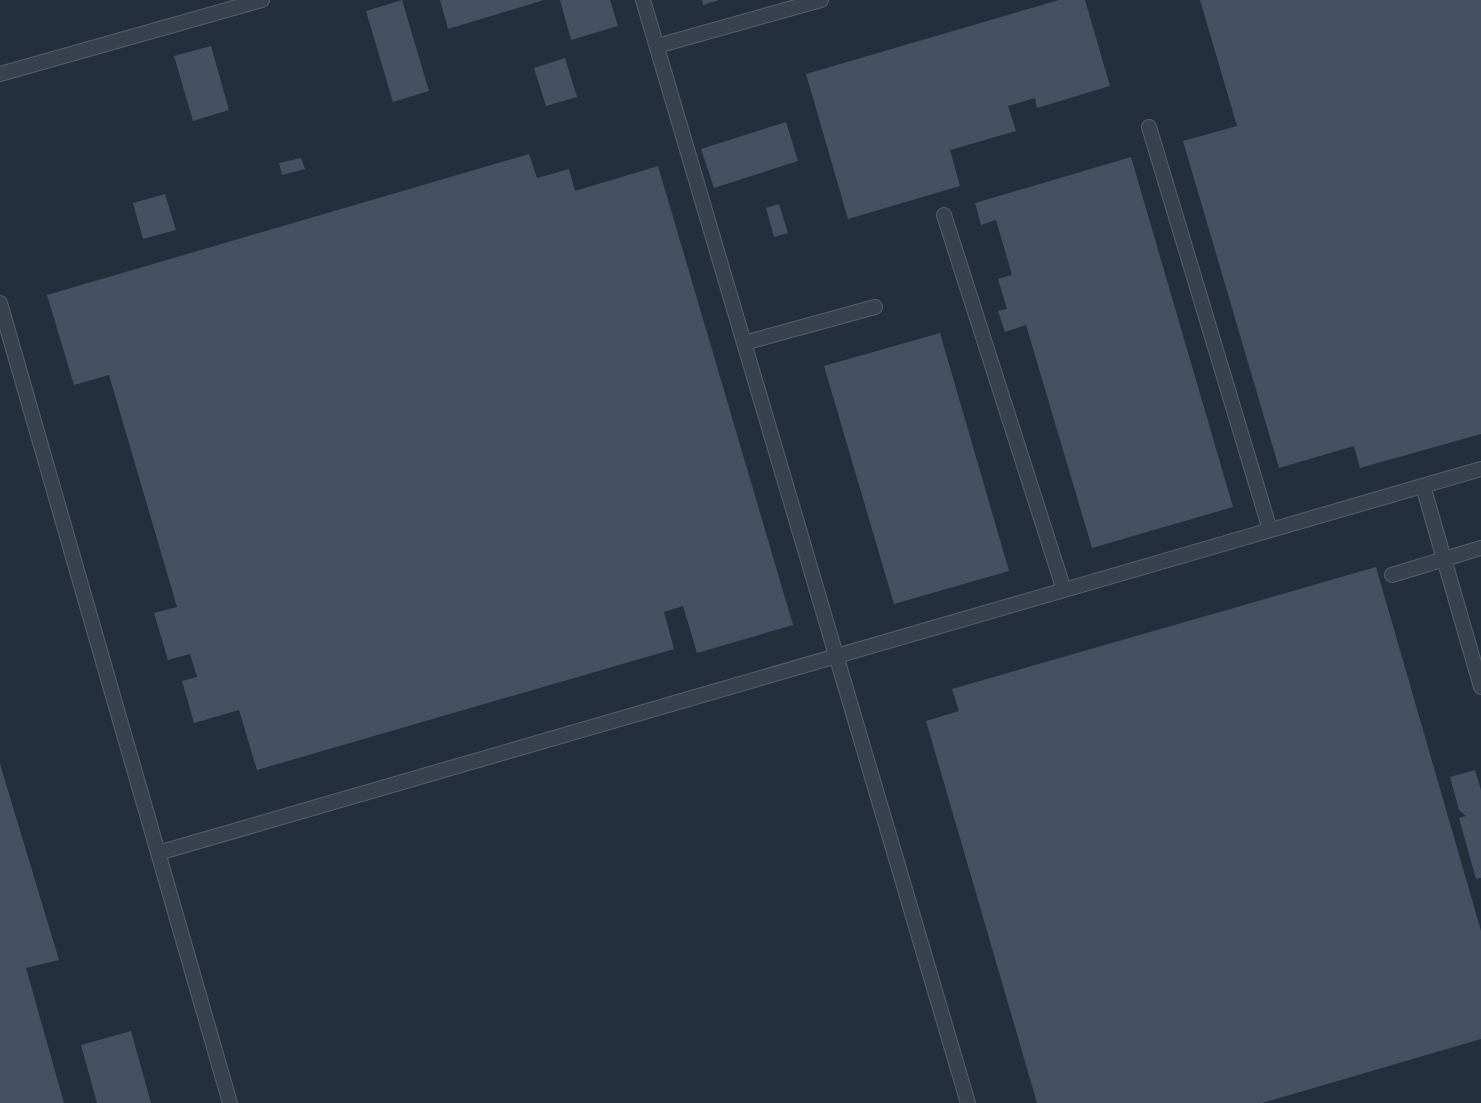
<svg xmlns="http://www.w3.org/2000/svg" width="1481" height="1103" font-family="'Archivo Narrow',sans-serif">
  <rect width="100%" height="100%" fill="#242f3e"/>
  <path fill="#455162" d="M402 0 429 91 393 102 366 11Z
    M440 0H544L448 29Z
    M560 0H610L618 26 571 40Z
    M702 0H719L703 5Z
    M1059 0H1085L1110 86 1037 108 1035 98 1008 106 1016 131 950 150 960 186 848 219 806 74Z
    M1200 0H1481V434L1360 468 1354 446 1279 468 1183 141 1237 126Z
    M211 46 229 110 193 121 174 56Z
    M565 58 577 97 546 106 534 68Z
    M786 122 798 161 714 188 701 149Z
    M529 154 537 178 569 169 575 191 658 166 793 625 697 653 683 606 664 612 674 649 257 770 239 710 194 723 182 681 197 677 190 654 168 660 154 613 177 607 109 375 74 385 47 295Z
    M1131 157 1233 507 1092 548 1026 325 1005 332 998 311 1007 309 998 279 1012 275 996 220 981 225 975 203Z
    M301 158 305 169 282 175 279 163Z
    M165 194 176 230 143 239 133 203Z
    M779 204 788 233 774 237 766 208Z
    M940 333 1009 571 894 604 824 366Z
    M1376 567 1481 931V1039L1262 1103H1037L926 721 959 711 952 689Z
    M0 764 59 960 26 968 64 1103H0Z
    M1475 770 1481 790V878L1476 879 1459 818 1466 816 1459 810 1450 777Z
    M131 1031 151 1103H97L81 1045Z"/>
  <g fill="none" stroke-linecap="round" stroke-linejoin="round">
    <g stroke="#565f6c" stroke-width="16">
      <path id="service" d="M643 0 968 1103
        M657 46 821 0
        M0 74 262 0
        M1149 127 1270 530
        M944 215 1064 590
        M0 303 230 1103
        M744 343 875 307
        M1423 486 1481 687
        M1392 575 1481 548
        M158 853 1481 469"/>
    </g>
    <use href="#service" stroke="#38414e" stroke-width="14"/>
  </g>
</svg>
